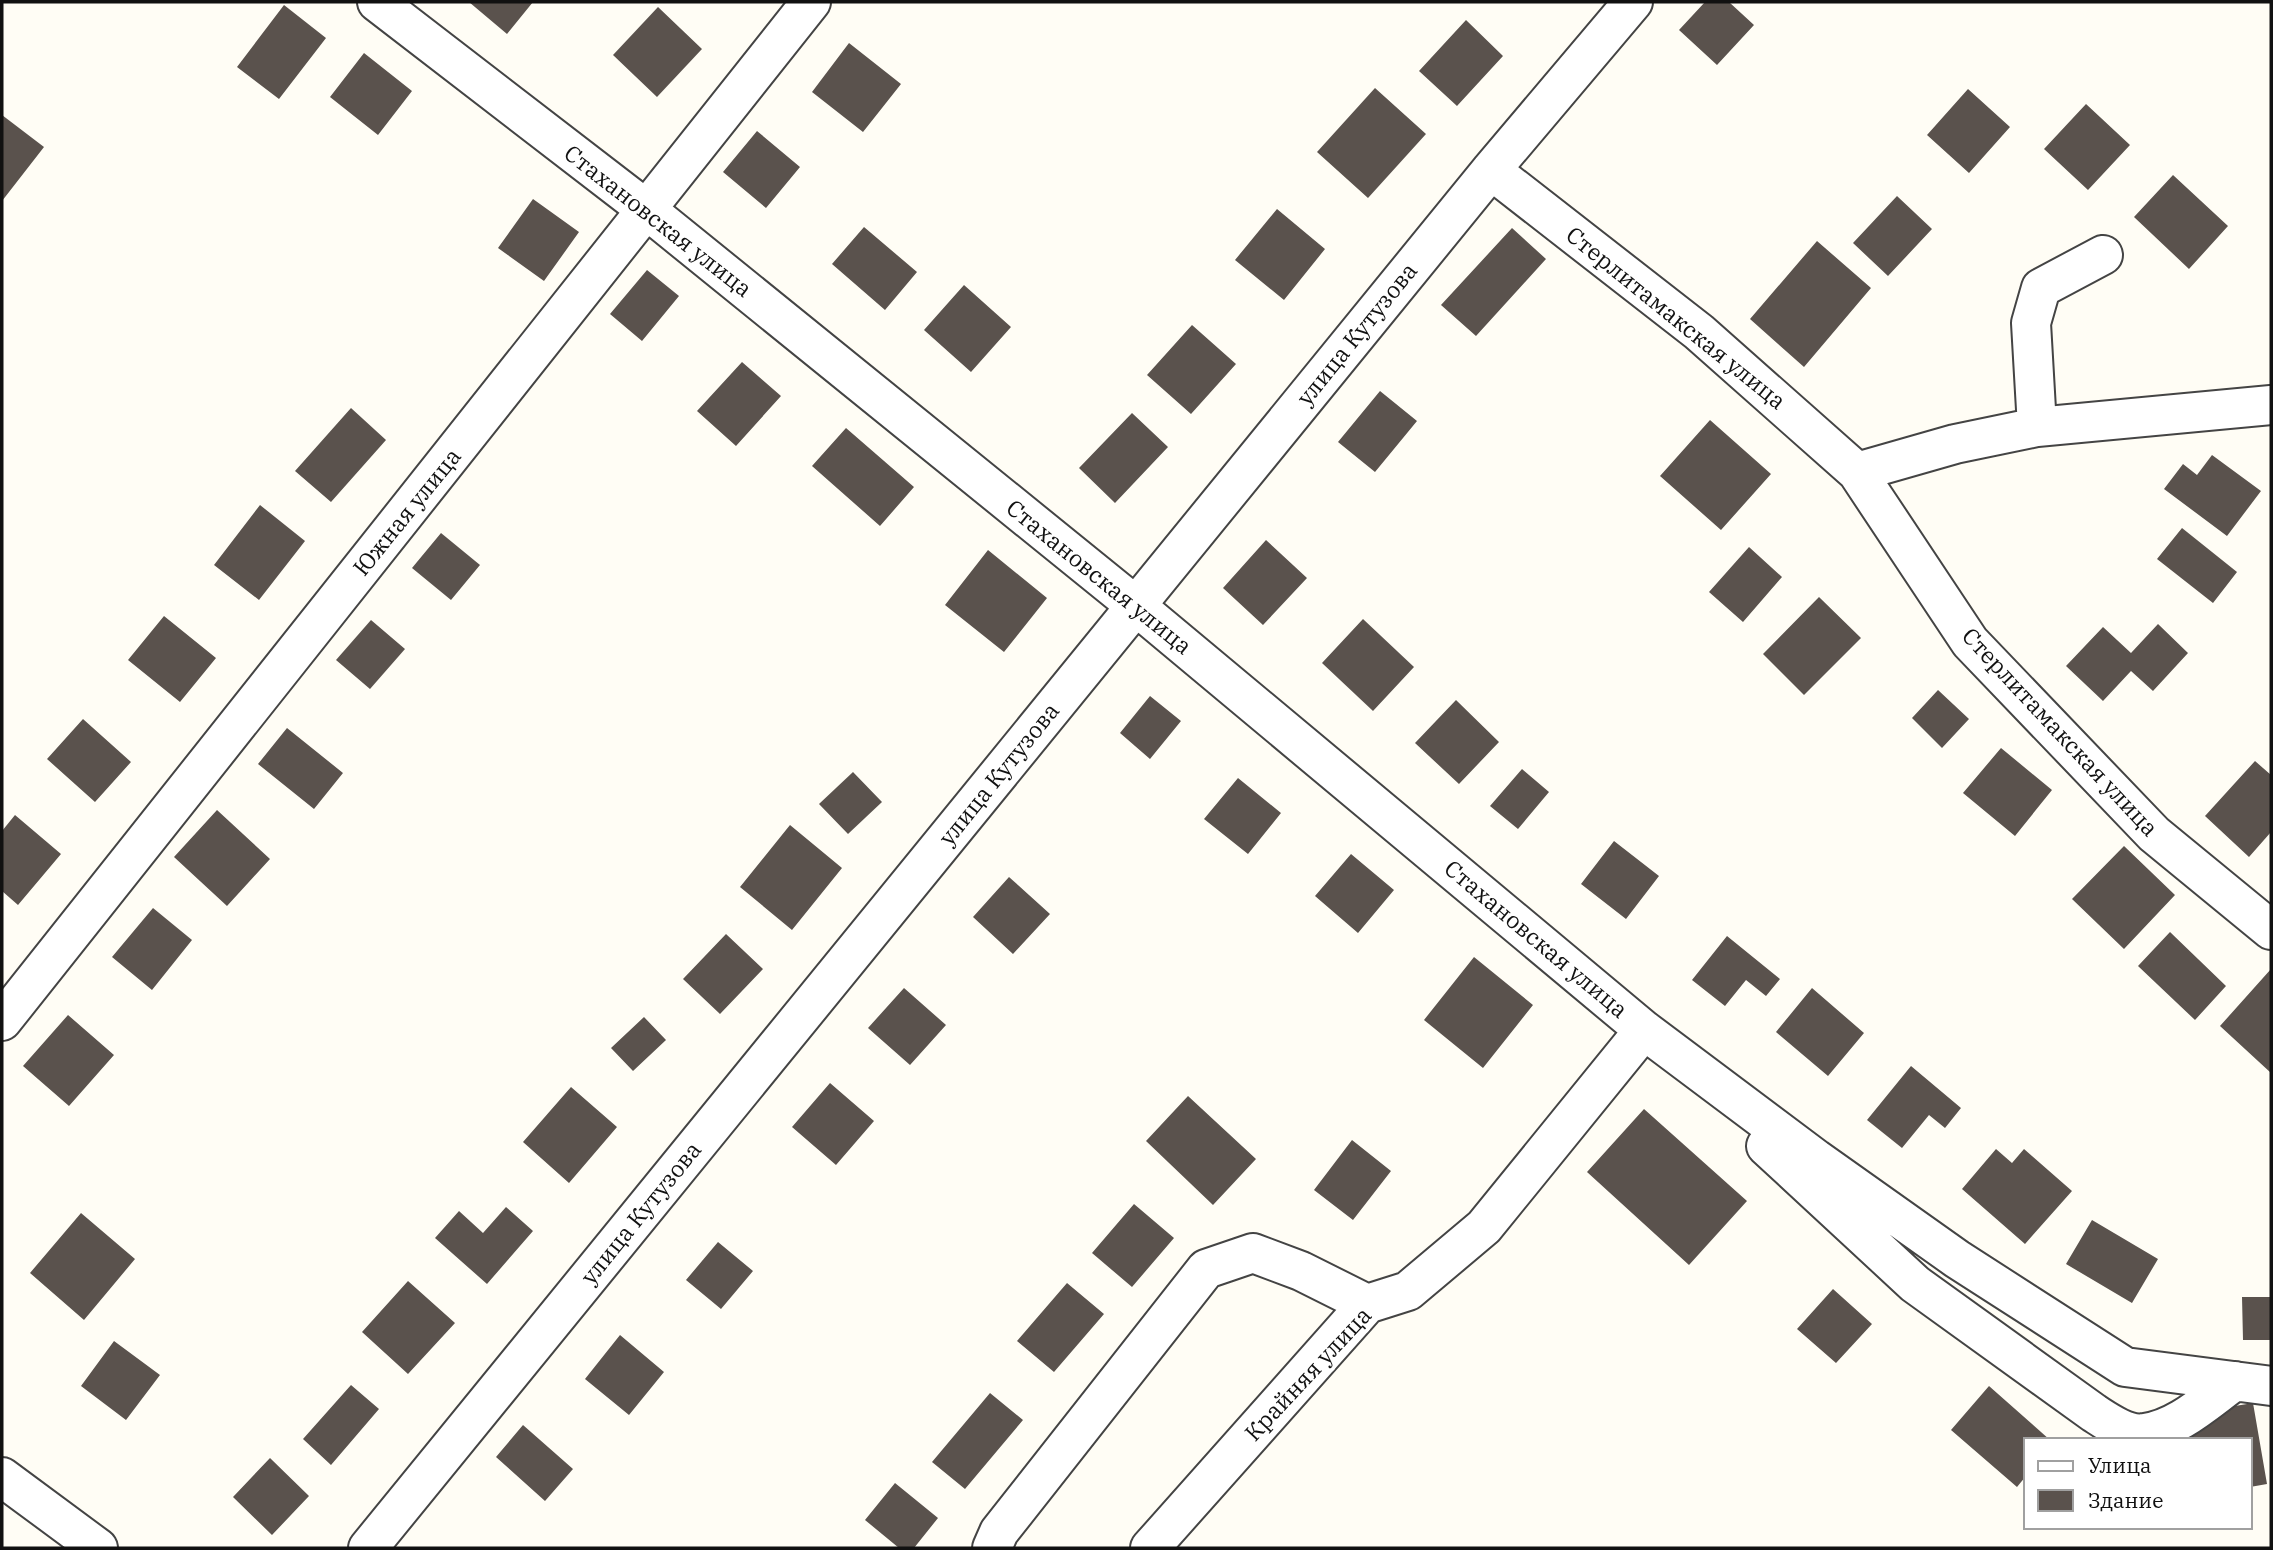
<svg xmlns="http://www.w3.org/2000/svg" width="2273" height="1550" font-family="'IBM Plex Serif',serif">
  <rect width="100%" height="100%" fill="#fffdf5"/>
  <path fill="#5a524d" d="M469 2H533L507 34Z
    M1705 2H1729L1754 25 1717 65 1679 30Z
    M284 5 326 38 279 99 237 67Z
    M658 7 702 49 657 97 613 55Z
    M1466 20 1503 56 1457 106 1419 71Z
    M849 43 901 84 863 132 812 92Z
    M364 53 412 91 378 135 330 97Z
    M1375 88 1426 134 1368 198 1317 152Z
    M1968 89 2010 127 1969 173 1927 135Z
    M2086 104 2130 145 2088 190 2044 149Z
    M2 115 44 147 2 201Z
    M757 131 800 167 766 208 723 172Z
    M2173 175 2228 226 2189 269 2134 217Z
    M1897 196 1932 229 1888 276 1853 243Z
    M533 199 579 232 544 281 498 248Z
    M1277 209 1325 249 1284 300 1235 260Z
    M864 227 917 272 885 310 832 264Z
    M1512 228 1546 259 1476 336 1441 305Z
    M1817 241 1871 288 1804 367 1750 319Z
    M647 270 679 296 642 341 610 314Z
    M964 285 1011 327 971 372 924 330Z
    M1192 325 1236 364 1191 414 1147 375Z
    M742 362 781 396 736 446 697 411Z
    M1380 391 1417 421 1375 472 1338 442Z
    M351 408 386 440 331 502 295 471Z
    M1132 413 1168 447 1115 503 1079 468Z
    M1710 420 1771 474 1721 530 1660 476Z
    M846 428 914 487 880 526 812 466Z
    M2212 455 2261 491 2227 536 2164 489 2183 464 2197 475Z
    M260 505 305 541 259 600 214 565Z
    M2182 528 2237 572 2213 603 2157 559Z
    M441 533 480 565 451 600 412 568Z
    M1266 540 1307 578 1263 625 1223 588Z
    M1749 547 1782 577 1743 622 1709 592Z
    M988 550 1047 598 1004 652 945 605Z
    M1819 597 1861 638 1804 695 1763 654Z
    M164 616 216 658 180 702 128 660Z
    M1363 619 1414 667 1373 711 1322 663Z
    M371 620 405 649 370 689 336 660Z
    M2158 624 2188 653 2153 691 2131 671 2103 701 2066 666 2103 627 2131 653Z
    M1938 690 1969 719 1942 748 1912 718Z
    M1150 696 1181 721 1150 759 1120 733Z
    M1456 700 1499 742 1459 784 1415 743Z
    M83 719 131 762 95 802 47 759Z
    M287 728 343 773 314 809 258 764Z
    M2001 748 2052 790 2015 836 1963 793Z
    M2255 761 2271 775V832L2249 857 2205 816Z
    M1522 769 1549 792 1518 829 1490 806Z
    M853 772 882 802 848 834 819 804Z
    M1238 778 1281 813 1248 854 1204 819Z
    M217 810 270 859 227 906 174 857Z
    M15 815 61 854 18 905 2 891V831Z
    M790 825 842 868 792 930 740 887Z
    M1614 841 1659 876 1626 919 1581 884Z
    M2124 846 2175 895 2124 949 2072 899Z
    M1351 854 1394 890 1358 933 1315 896Z
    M1009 877 1050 914 1013 954 973 917Z
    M153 908 192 940 152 990 112 957Z
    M2170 932 2226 986 2195 1020 2138 966Z
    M726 934 763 969 720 1014 683 979Z
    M1727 936 1780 979 1766 996 1746 980 1725 1006 1692 980Z
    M1474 957 1533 1005 1483 1068 1424 1020Z
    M2271 969V1073L2220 1026Z
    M904 988 946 1025 910 1065 868 1028Z
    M1812 988 1864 1033 1828 1076 1776 1032Z
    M68 1015 114 1055 69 1106 23 1066Z
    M644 1017 666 1040 633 1071 611 1048Z
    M1911 1066 1961 1108 1945 1128 1929 1115 1902 1148 1867 1120Z
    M830 1083 874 1121 836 1165 792 1127Z
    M571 1087 617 1127 569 1183 523 1142Z
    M1188 1096 1256 1159 1213 1205 1146 1141Z
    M1644 1109 1747 1201 1689 1265 1587 1172Z
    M1352 1140 1391 1171 1353 1220 1314 1190Z
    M1996 1149 2012 1163 2024 1149 2072 1191 2025 1244 1962 1189Z
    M1134 1204 1174 1238 1132 1287 1092 1253Z
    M506 1207 533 1231 487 1284 435 1238 459 1211 483 1233Z
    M81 1213 135 1259 84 1320 30 1273Z
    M2092 1220 2158 1259 2132 1303 2066 1264Z
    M718 1242 753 1271 721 1309 686 1280Z
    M408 1281 455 1323 408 1374 362 1332Z
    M1067 1283 1104 1314 1054 1372 1017 1341Z
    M1833 1289 1872 1324 1836 1363 1797 1329Z
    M2242 1297H2271V1340H2243Z
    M620 1335 664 1372 629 1415 585 1379Z
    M114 1341 160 1375 126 1420 81 1386Z
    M351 1385 379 1409 331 1465 303 1439Z
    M1989 1386 2050 1440H2026V1476L2017 1487 1951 1430Z
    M990 1393 1023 1420 965 1489 932 1462Z
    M2253 1403 2267 1484 2250 1487V1440H2179L2175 1416Z
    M523 1425 573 1469 545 1501 496 1457Z
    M270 1458 309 1496 272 1535 233 1497Z
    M895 1483 938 1518 914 1548H899L865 1520Z"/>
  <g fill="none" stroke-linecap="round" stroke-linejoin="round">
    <g stroke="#444" stroke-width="42">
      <path id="minor" d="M377 2 647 210 1136 606 1644 1030 1816 1159 1957 1259 2125 1367 2271 1386
        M1491 170 1699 332 1857 472 1970 642 2154 834 2271 930
        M2037 427 2031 323 2041 288 2103 255
        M1857 472 1955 444 2037 427 2271 405
        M2 1021 811 2
        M1766 1146 1915 1284 2094 1413C2108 1422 2127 1436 2144 1433 2178 1429 2208 1400 2235 1381
        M2 1477 98 1548
        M368 1548 1491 170 1633 2
        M992 1548 999 1532 1206 1269 1253 1253 1301 1271 1367 1304
        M1150 1548 1367 1304 1408 1291 1484 1227 1644 1030"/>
    </g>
    <use href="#minor" stroke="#fff" stroke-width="38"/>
  </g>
  <g text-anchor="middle" stroke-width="7" stroke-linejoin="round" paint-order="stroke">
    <g font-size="23" fill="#111" stroke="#fff">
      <text transform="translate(658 221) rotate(38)" y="8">Стахановская улица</text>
      <text transform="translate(1676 318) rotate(39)" y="8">Стерлитамакская улица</text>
      <text transform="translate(1357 334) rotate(-51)" y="8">улица Кутузова</text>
      <text transform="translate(407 512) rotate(-51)" y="8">Южная улица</text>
      <text transform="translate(1099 577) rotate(39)" y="8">Стахановская улица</text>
      <text transform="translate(2060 732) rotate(47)" y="8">Стерлитамакская улица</text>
      <text transform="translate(999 774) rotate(-51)" y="8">улица Кутузова</text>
      <text transform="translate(1536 939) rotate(40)" y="8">Стахановская улица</text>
      <text transform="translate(641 1213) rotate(-51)" y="8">улица Кутузова</text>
      <text transform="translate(1308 1374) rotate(-47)" y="8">Крайняя улица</text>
    </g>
  </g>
  <rect width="2273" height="1550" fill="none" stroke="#111111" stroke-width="7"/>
  <rect x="2024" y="1438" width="228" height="91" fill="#ffffff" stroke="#a0a0a0" stroke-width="2"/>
  <rect x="2038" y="1461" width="35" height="10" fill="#ffffff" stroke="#a0a0a0" stroke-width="2"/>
  <text x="2088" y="1473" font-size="21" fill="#111111">Улица</text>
  <rect x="2038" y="1490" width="35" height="21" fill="#5a524d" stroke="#a0a0a0" stroke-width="2"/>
  <text x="2088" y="1508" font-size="21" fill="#111111">Здание</text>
</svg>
